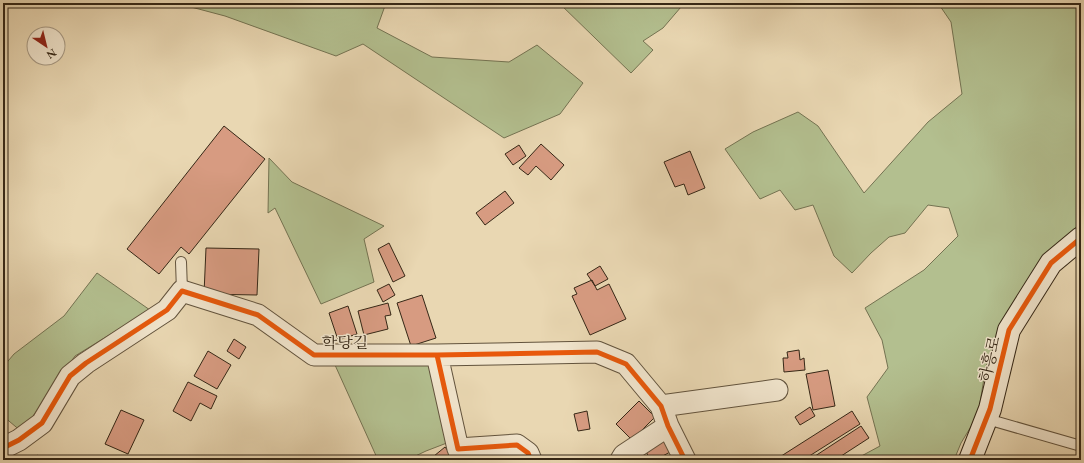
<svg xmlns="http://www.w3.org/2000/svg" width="1084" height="463" font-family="'EB Garamond','Noto Serif KR',serif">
  <rect width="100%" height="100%" fill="#e9d7b2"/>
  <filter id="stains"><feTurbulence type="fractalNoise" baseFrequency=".005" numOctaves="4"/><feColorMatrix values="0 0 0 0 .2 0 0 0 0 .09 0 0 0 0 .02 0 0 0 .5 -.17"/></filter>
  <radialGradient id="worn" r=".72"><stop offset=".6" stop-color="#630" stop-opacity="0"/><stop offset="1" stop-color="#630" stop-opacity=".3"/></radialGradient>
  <path fill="#b3bf8f" stroke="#747352" d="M176 3H386L377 28 432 57 509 62 537 45 583 83 560 114 504 138 363 44 336 56 225 16Z
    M559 3H676L681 7 663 28 643 41 653 50 631 73Z
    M938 3H1081V221L1014 305 986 366 978 415 961 443 954 460H854L880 446 867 397 888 368 882 340 865 308 924 270 958 236 949 208 928 205 905 233 889 237 871 253 852 273 834 256 813 205 795 210 780 190 760 199 725 149 753 132 798 112 818 126 864 193 928 122 962 94 951 22Z
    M269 158 292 182 384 226 364 239 374 282 321 304 275 208 268 213Z
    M97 273 150 310 75 356 22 432 3 416V367L14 354 64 316Z
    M432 360 452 441 426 451 407 460H378L335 365Z"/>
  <path fill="#d79b81" stroke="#352716" d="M224 126 265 159 189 254 181 247 159 274 127 249Z
    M541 144 564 165 551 180 536 166 528 175 519 168Z
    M519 145 526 156 513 165 505 154Z
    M690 151 705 188 688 195 684 184 675 187 664 162Z
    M505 191 514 203 485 225 476 213Z
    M389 243 405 276 393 282 378 249Z
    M206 248 259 249 257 295 204 294Z
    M600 266 608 279 595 286 587 274Z
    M592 280 597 290 609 284 626 319 590 335 572 296 577 294 574 288Z
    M389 284 395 295 383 302 377 290Z
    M422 295 436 338 411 346 397 303Z
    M388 303 391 315 385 316 388 329 364 335 358 311Z
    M348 306 357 334 338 340 329 313Z
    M234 339 246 347 239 359 227 351Z
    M799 350 800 360 804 358 805 370 784 372 783 358H788L787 352Z
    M208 351 231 365 217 389 194 376Z
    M828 370 835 406 813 410 806 374Z
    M188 382 217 396 211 409 200 403 191 421 173 411Z
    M639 401 655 417 632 440 616 424Z
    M810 407 815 416 800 425 795 417Z
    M121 410 144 420 128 454 105 444Z
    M587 411 590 429 578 431 574 414Z
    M852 411 860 424 803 460H775Z
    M861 426 869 438 835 460H809Z
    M667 435 674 450 655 460H650L644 447Z
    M445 447 455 460H438L434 456Z
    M37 455 44 460H34Z"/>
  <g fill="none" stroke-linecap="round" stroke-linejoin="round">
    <g stroke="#62533d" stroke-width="12">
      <path id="lane" d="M181 262 182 291
        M987 419 1081 446"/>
    </g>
    <g stroke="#62533d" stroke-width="23">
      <path id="street" d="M437 355 458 449 517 445 528 453 531 460
        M661 406 777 390
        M3 448 19 440 42 423 70 376 86 363 167 310 182 291 258 315 314 355H437L597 352 626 364 661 406 668 426 685 460
        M621 460 624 455 668 426"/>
    </g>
    <g stroke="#352716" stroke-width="24">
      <path id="secondary" d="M970 460 990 409 1009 330 1051 263 1081 238"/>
    </g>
    <use href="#lane" stroke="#f1e5cd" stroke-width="10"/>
    <use href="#street" stroke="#f1e5cd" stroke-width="21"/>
    <use href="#secondary" stroke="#f1e5cd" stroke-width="22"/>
    <g stroke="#f1e5cd" stroke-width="8">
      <path id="cycleway" d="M437 355 458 449 517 445 528 453 531 460
        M3 448 19 440 42 423 70 376 86 363 167 310 182 291 258 315 314 355H437L597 352 626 364 661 406 668 426 685 460
        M970 460 990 409 1009 330 1051 263 1081 238"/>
    </g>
    <use href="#cycleway" stroke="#e8590c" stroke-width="5"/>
  </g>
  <g text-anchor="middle" stroke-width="3" stroke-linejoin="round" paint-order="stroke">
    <g font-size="16" fill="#352716" stroke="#f1e5cd">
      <text x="345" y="348">학당길</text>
      <text transform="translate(989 359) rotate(-77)" y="6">하흥로</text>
    </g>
  </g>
  <rect width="1084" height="463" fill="none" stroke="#e9d7b2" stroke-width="16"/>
  <rect x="4" y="4" width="1076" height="455" fill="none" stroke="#352716" stroke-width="2"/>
  <rect x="8" y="8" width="1068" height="447" fill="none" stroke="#352716"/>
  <g transform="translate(46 46) rotate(145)"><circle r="19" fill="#f1e5cd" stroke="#a69984"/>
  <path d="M0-3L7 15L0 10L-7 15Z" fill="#8f2418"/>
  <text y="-6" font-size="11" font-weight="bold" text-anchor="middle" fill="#352716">N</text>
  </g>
  <rect width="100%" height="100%" filter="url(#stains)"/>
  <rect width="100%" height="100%" fill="url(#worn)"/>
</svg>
